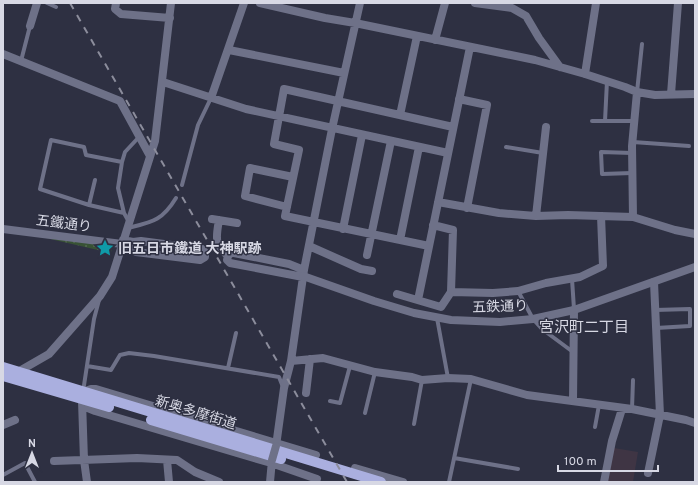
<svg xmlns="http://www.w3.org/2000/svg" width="698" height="485" font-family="Overpass,'Noto Sans JP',sans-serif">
  <defs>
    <pattern id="park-dots" width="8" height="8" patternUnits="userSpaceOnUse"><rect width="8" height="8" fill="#385235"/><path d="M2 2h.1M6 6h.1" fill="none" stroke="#546a52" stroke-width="1.8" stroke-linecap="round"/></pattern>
  </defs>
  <rect width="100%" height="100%" fill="#2e3042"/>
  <path fill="#3f3544" d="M614 448 638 452 633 482H607Z"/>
  <path fill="url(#park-dots)" d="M46 238 112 245 111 253Z"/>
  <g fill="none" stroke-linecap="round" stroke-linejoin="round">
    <path stroke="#6e7188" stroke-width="4" d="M47 3 56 7
      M21 61 30 26
      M637 92 642 44
      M592 121H635
      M605 121 607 81
      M633 142 689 146
      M506 147 543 153
      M632 153 601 152 602 174 632 173
      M122 162 86 155 84 147 51 140 40 189 89 205 124 213 129 222
      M182 185 198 125 211 98
      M89 205 95 180
      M124 213 118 188 122 162 125 152 139 137
      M128 228C152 222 162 221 176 198
      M572 279 574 309
      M518 291 533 319 542 329 573 352
      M655 310 690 309V326L656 328
      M437 318 448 378
      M87 366 111 370 120 355 129 353 154 356 279 377 283 387
      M228 368 236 333
      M83 392 94 319 99 300
      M330 401 340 403 350 366
      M632 409 633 380
      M365 413 375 372
      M414 424 422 380
      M595 427 599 405
      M454 458 518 469
      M3 475 25 463 35 482
      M449 482 471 379"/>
    <path stroke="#6e7188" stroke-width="8" d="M116 3 115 9 121 14 170 18
      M260 3 325 18 355 23 535 60 585 74 625 87 637 92 655 95 695 94
      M475 3 512 8 526 16 539 38 560 67
      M30 26 37 3
      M435 40 445 3
      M229 50 344 73
      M3 54 120 101 150 156
      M585 74 596 3
      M163 82 246 109 448 153
      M671 94 678 3
      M211 98 244 3
      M459 99 487 105 467 208
      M400 115 417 36
      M438 202 499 213 536 216 568 215 633 217 675 230 695 234
      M287 207 245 196 250 168 293 177
      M536 216 546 127
      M633 217 632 146 637 92
      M212 219 237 223
      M219 220C216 238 214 243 228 256
      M433 225 453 230 451 292
      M343 229 362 135
      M400 240 419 147
      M309 246 361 269 372 271
      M429 246 285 216 299 150 274 144 284 89 453 127
      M121 248 132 249 136 252 200 260 205 257V252L202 249 141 241 133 242 123 240
      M367 255 391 141
      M303 277 230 263 227 260 228 256 231 253H234L289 264 304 270
      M397 294 441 307 451 292 493 293 518 291 546 283 580 277 603 266 601 216
      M418 300 470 47
      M291 361 323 358 375 372 412 377 422 380 448 378 471 379 527 395 632 409 686 420 695 423
      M16 373 49 354 100 296 112 277 155 141 171 3
      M83 392 91 389H96L316 455
      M306 393 310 359
      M82 401 84 460 87 482
      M573 401 574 310
      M83 406 95 411 271 463 317 479
      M3 425 15 420
      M276 446 284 388 291 361 304 270 332 129 360 3
      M167 460 169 482
      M54 461 137 458 177 460 195 472 219 482
      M355 468 403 482
      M648 473 660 415 654 282
      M270 482 272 460
      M604 482 612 441 622 409"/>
    <path stroke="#6e7188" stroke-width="8" d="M3 229 122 244
      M303 276 374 301 414 313 451 320 500 322 533 319 574 310 695 267"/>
    <path stroke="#aaafdf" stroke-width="10" d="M3 367 381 482
      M3 376 109 407
      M151 420 281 459"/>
    <path stroke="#8c8d9c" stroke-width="2" stroke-dasharray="7 7" stroke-linecap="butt" d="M70 3 347 482"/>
    <path stroke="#6e7188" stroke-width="8" d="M272 460 276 446"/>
  </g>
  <defs>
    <g id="sight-bare" transform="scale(1.38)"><path d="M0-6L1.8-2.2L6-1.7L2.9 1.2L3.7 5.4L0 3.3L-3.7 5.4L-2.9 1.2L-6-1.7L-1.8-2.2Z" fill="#0f9aa8" stroke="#2e3042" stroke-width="2.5" paint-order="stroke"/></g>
  </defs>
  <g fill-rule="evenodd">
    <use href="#sight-bare" x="105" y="248"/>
  </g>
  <g text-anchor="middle" stroke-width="3" stroke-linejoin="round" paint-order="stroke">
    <g font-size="14" fill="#d7d8e4" stroke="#2e3042">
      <text transform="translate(64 223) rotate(7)" y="5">五鐵通り</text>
      <text transform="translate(500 306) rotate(-2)" y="5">五鉄通り</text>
      <text transform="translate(196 412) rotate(17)" y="5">新奥多摩街道</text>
    </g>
    <g font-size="14" font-weight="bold" fill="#d7d8e4" stroke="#2e3042" text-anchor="start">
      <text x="118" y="253">旧五日市鐵道 大神駅跡</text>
    </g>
    <g font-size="15" fill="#d7d8e4" stroke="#2e3042">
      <text x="584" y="332">宮沢町二丁目</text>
    </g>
  </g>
  <rect width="698" height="485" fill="none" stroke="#d7d8e4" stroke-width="8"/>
  <g transform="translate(32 453)" stroke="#2e3042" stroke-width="3" paint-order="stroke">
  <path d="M0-3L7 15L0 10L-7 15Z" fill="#d7d8e4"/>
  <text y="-6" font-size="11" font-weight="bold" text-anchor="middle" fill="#d7d8e4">N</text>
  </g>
  <path d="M558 465v6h100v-6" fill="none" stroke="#d7d8e4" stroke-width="2"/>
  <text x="564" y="465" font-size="12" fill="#d7d8e4" stroke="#2e3042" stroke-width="3" paint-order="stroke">100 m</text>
</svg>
